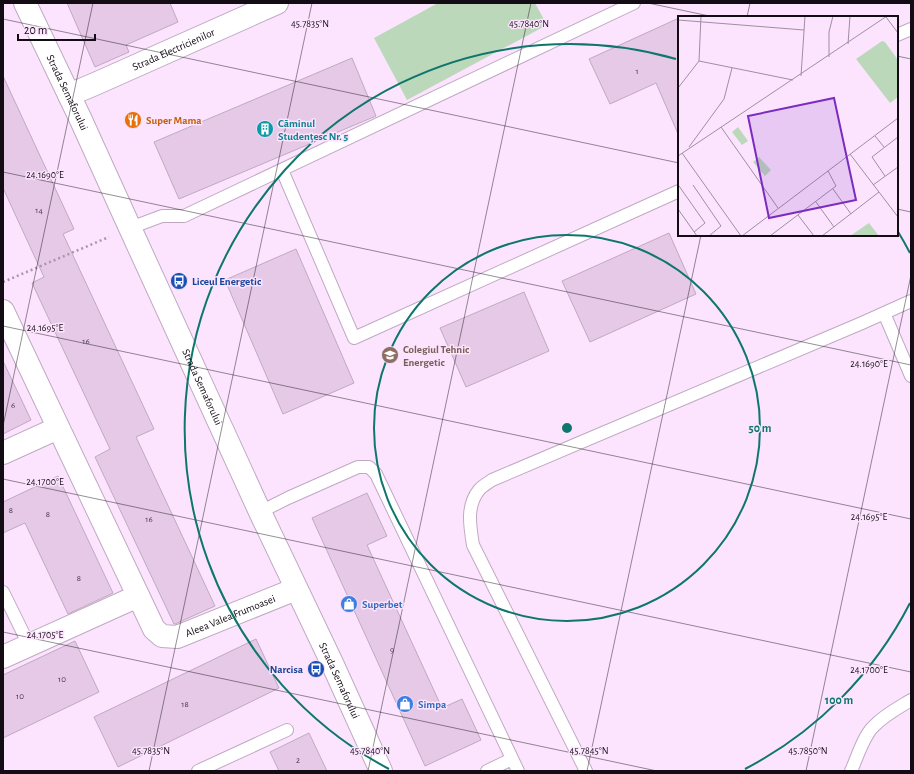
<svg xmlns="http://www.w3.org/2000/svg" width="914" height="774" font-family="'Alegreya Sans',sans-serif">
  <rect width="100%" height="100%" fill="#fce4fe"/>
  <path fill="#bcd8ba" d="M438 3H535L547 25 407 100 374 38Z"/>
  <path fill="#e5c9e7" stroke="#c0a9c1" d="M67 3H170L178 22 126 45 129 52 95 67Z
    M679 18V136L656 83 610 104 589 59Z
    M352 58 376 116 179 199 154 142Z
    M3 76 74 229 63 234 154 429 136 437 215 606 175 624H174L95 457 110 449 32 283 44 277 3 188Z
    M669 233 696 294 590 342 562 281Z
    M296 249 354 383 283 414 225 280Z
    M524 292 549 351 466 387 440 328Z
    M3 361 31 420 3 434Z
    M58 476 113 593 68 614 25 523 3 533V502Z
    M367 493 387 536 367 545 442 708 462 699 481 740 425 766 312 518Z
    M256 639 279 688 118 767 94 717Z
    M75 641 99 692 3 738V675Z
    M309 733 327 771H279L270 752Z"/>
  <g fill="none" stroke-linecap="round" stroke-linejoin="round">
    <g stroke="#bfa9c1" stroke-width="14">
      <path id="lane" d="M897 35 911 29
        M282 170 354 338 679 191
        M130 228 162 216H184L634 3
        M884 313 911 376
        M260 512 288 498 358 467H369L376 474 518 771
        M3 592 29 645
        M198 771 287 730
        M487 771 512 759
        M586 771 473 545C470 526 466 506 479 490 482 486 488 483 492 480L862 323 911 301
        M851 771C857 758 863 737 873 727 884 715 898 708 911 700"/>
    </g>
    <g stroke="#bfa9c1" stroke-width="24">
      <g id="street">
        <path id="s1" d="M69 95 95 84 277 3"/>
        <path id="s2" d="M3 311 154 629 162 636 177 637 296 589"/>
        <path d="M3 453 58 428"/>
        <path d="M3 657 138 596"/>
      </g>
    </g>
    <g stroke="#bfa9c1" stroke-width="24">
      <g id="primary">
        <path id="s3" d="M25 3 81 120 130 228 260 512 332 663 381 771"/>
      </g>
    </g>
    <path stroke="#a996aa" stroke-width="2.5" stroke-dasharray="2 3" stroke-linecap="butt" d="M3 282 109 237"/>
    <use href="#lane" stroke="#fff" stroke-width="12"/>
    <use href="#street" stroke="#fff" stroke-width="22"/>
    <use href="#primary" stroke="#fff" stroke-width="22"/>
  </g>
  <path fill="none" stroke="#140c15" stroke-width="1" stroke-opacity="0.45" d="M648 3 714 17M747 17 750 3M3 19 679 163M897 56 911 59M3 172 911 365M897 209 911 212M3 326 911 519M3 426 93 3M3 479 911 672M3 632 657 771M149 771 312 3M368 771 531 3M587 771 701 235M806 771 911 275"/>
  <g fill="none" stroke="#0f766e" stroke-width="2">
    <circle cx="567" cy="428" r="193"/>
    <path d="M910 603A385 385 0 0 1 745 769M389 769A385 385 0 0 1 676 59M897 230A385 385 0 0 1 910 253"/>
  </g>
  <defs>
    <g id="restaurant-disc" transform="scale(0.9)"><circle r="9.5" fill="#e8710a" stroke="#fce4fe"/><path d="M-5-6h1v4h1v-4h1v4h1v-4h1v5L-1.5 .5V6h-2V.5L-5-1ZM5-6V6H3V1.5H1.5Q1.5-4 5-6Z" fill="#fff"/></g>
    <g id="building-disc" transform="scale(0.9)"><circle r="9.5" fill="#0f9aa8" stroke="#fce4fe"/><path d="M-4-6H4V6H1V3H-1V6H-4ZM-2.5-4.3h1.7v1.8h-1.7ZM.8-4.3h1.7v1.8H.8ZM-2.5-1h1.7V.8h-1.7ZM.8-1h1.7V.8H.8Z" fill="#fff"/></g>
    <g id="bus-disc" transform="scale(0.9)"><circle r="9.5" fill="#1a4fb4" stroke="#fce4fe"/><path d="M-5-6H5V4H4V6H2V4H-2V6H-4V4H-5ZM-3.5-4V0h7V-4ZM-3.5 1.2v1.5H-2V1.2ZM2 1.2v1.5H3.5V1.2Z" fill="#fff"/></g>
    <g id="school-disc" transform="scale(0.9)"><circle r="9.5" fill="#8d6e63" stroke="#fce4fe"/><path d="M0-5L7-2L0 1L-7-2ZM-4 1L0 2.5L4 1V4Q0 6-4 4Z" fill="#fff"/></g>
    <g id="shop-disc" transform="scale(0.9)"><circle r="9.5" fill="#3f7fe0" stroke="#fce4fe"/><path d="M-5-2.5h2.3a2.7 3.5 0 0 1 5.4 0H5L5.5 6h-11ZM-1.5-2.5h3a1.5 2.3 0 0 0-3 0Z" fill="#fff"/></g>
  </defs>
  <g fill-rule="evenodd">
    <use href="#restaurant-disc" x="133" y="120"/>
    <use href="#building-disc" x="265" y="129"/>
    <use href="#bus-disc" x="179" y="281"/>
    <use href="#school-disc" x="390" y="355"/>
    <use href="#shop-disc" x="349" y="604"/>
    <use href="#bus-disc" x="316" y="669"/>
    <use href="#shop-disc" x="405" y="704"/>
  </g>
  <g text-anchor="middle" stroke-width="3" stroke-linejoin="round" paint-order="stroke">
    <g font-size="9" fill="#483b4a">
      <text x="637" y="74">1</text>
      <text x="39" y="213">14</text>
      <text x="86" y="344">16</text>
      <text x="13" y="408">6</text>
      <text x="11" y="513">8</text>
      <text x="48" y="517">8</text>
      <text x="149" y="522">16</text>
      <text x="79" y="581">8</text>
      <text x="392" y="653">9</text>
      <text x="62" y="682">10</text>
      <text x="20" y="699">10</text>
      <text x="185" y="707">18</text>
      <text x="298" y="763">2</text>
    </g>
    <g font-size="11" fill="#140c15" stroke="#fce4fe">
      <text dy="4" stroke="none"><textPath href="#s1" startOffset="114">Strada Electricienilor</textPath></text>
      <text dy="4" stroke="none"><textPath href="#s3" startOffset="99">Strada Semaforului</textPath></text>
      <text dy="4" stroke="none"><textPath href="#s3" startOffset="423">Strada Semaforului</textPath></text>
      <text dy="4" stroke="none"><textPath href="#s2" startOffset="435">Aleea Valea Frumoasei</textPath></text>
      <text dy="4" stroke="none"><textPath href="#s3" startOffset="747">Strada Semaforului</textPath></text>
    </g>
    <g font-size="11" font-weight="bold" fill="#c56008" stroke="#fce4fe" text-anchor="start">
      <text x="146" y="124">Super Mama</text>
    </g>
    <g font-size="11" font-weight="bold" fill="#0d838f" stroke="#fce4fe" text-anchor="start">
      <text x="278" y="127">Căminul<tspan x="278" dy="13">Studențesc Nr. 5</tspan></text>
    </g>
    <g font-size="11" font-weight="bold" fill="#164399" stroke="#fce4fe" text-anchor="start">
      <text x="192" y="285">Liceul Energetic</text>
      <text x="303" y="673" text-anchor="end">Narcisa</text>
    </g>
    <g font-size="11" font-weight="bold" fill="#785e54" stroke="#fce4fe" text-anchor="start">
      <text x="403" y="353">Colegiul Tehnic<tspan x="403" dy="13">Energetic</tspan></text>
    </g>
    <g font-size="11" font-weight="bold" fill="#366cbe" stroke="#fce4fe" text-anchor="start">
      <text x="362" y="608">Superbet</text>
      <text x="418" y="708">Simpa</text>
    </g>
  </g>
  <g transform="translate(678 16)">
    <rect width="220" height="220" fill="#fce4fe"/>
    <path d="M204 25 207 26 220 44V81L212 87 178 43ZM60 111 70 125 64 129 54 116ZM81 141 93 154 87 160 75 146ZM191 207 201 220H172Z" fill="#bcd8ba"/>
    <path fill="none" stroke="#9f8ea1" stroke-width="1" d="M208 1 220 17M0 4 126 14M170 28 172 0M151 41V16L155 0M21 45 115 64M21 45 23 0M123 60 127 0M0 72 21 45M43 111 100 192M197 120 206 131M11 131 46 83 54 52M4 137 63 220M172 138 220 201M0 140 209 0M207 160 194 141 220 121M15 169 43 210 31 220M195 169 220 151M1 170 27 207 16 216M155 173 173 198M138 186 156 211M0 193 19 220M120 199 136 220M64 220 220 102M92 220 158 170 150 155M144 220 201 176"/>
    <path fill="#7b2cbf" fill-opacity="0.15" stroke="#7b2cbf" stroke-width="2" d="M156 82 178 184 91 202 70 100Z"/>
    <rect width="220" height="220" fill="none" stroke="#140c15" stroke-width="2"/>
  </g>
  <g font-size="10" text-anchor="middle" fill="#140c15" stroke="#fce4fe" stroke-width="3" stroke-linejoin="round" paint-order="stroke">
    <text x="310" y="27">45.7835°N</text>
    <text x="529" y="27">45.7840°N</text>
    <text x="45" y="178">24.1690°E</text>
    <text x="45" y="331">24.1695°E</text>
    <text x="869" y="367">24.1690°E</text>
    <text x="45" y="485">24.1700°E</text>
    <text x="869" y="520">24.1695°E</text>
    <text x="45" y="638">24.1705°E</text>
    <text x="869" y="673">24.1700°E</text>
    <text x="151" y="754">45.7835°N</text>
    <text x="370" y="754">45.7840°N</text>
    <text x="589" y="754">45.7845°N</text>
    <text x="808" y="754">45.7850°N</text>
  </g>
  <circle cx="567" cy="428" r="6" fill="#0f766e" stroke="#fce4fe" stroke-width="2"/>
  <g font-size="12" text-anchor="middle" font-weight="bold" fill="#0f766e" stroke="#fce4fe" stroke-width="3" stroke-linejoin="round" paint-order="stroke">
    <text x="760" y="432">50 m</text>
    <text x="839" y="704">100 m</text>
  </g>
  <rect width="914" height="774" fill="none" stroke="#140c15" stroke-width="8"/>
  <path d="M18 34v6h77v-6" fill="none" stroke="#140c15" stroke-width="2"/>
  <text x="24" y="34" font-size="12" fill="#140c15" stroke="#fce4fe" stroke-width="3" paint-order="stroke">20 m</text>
</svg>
